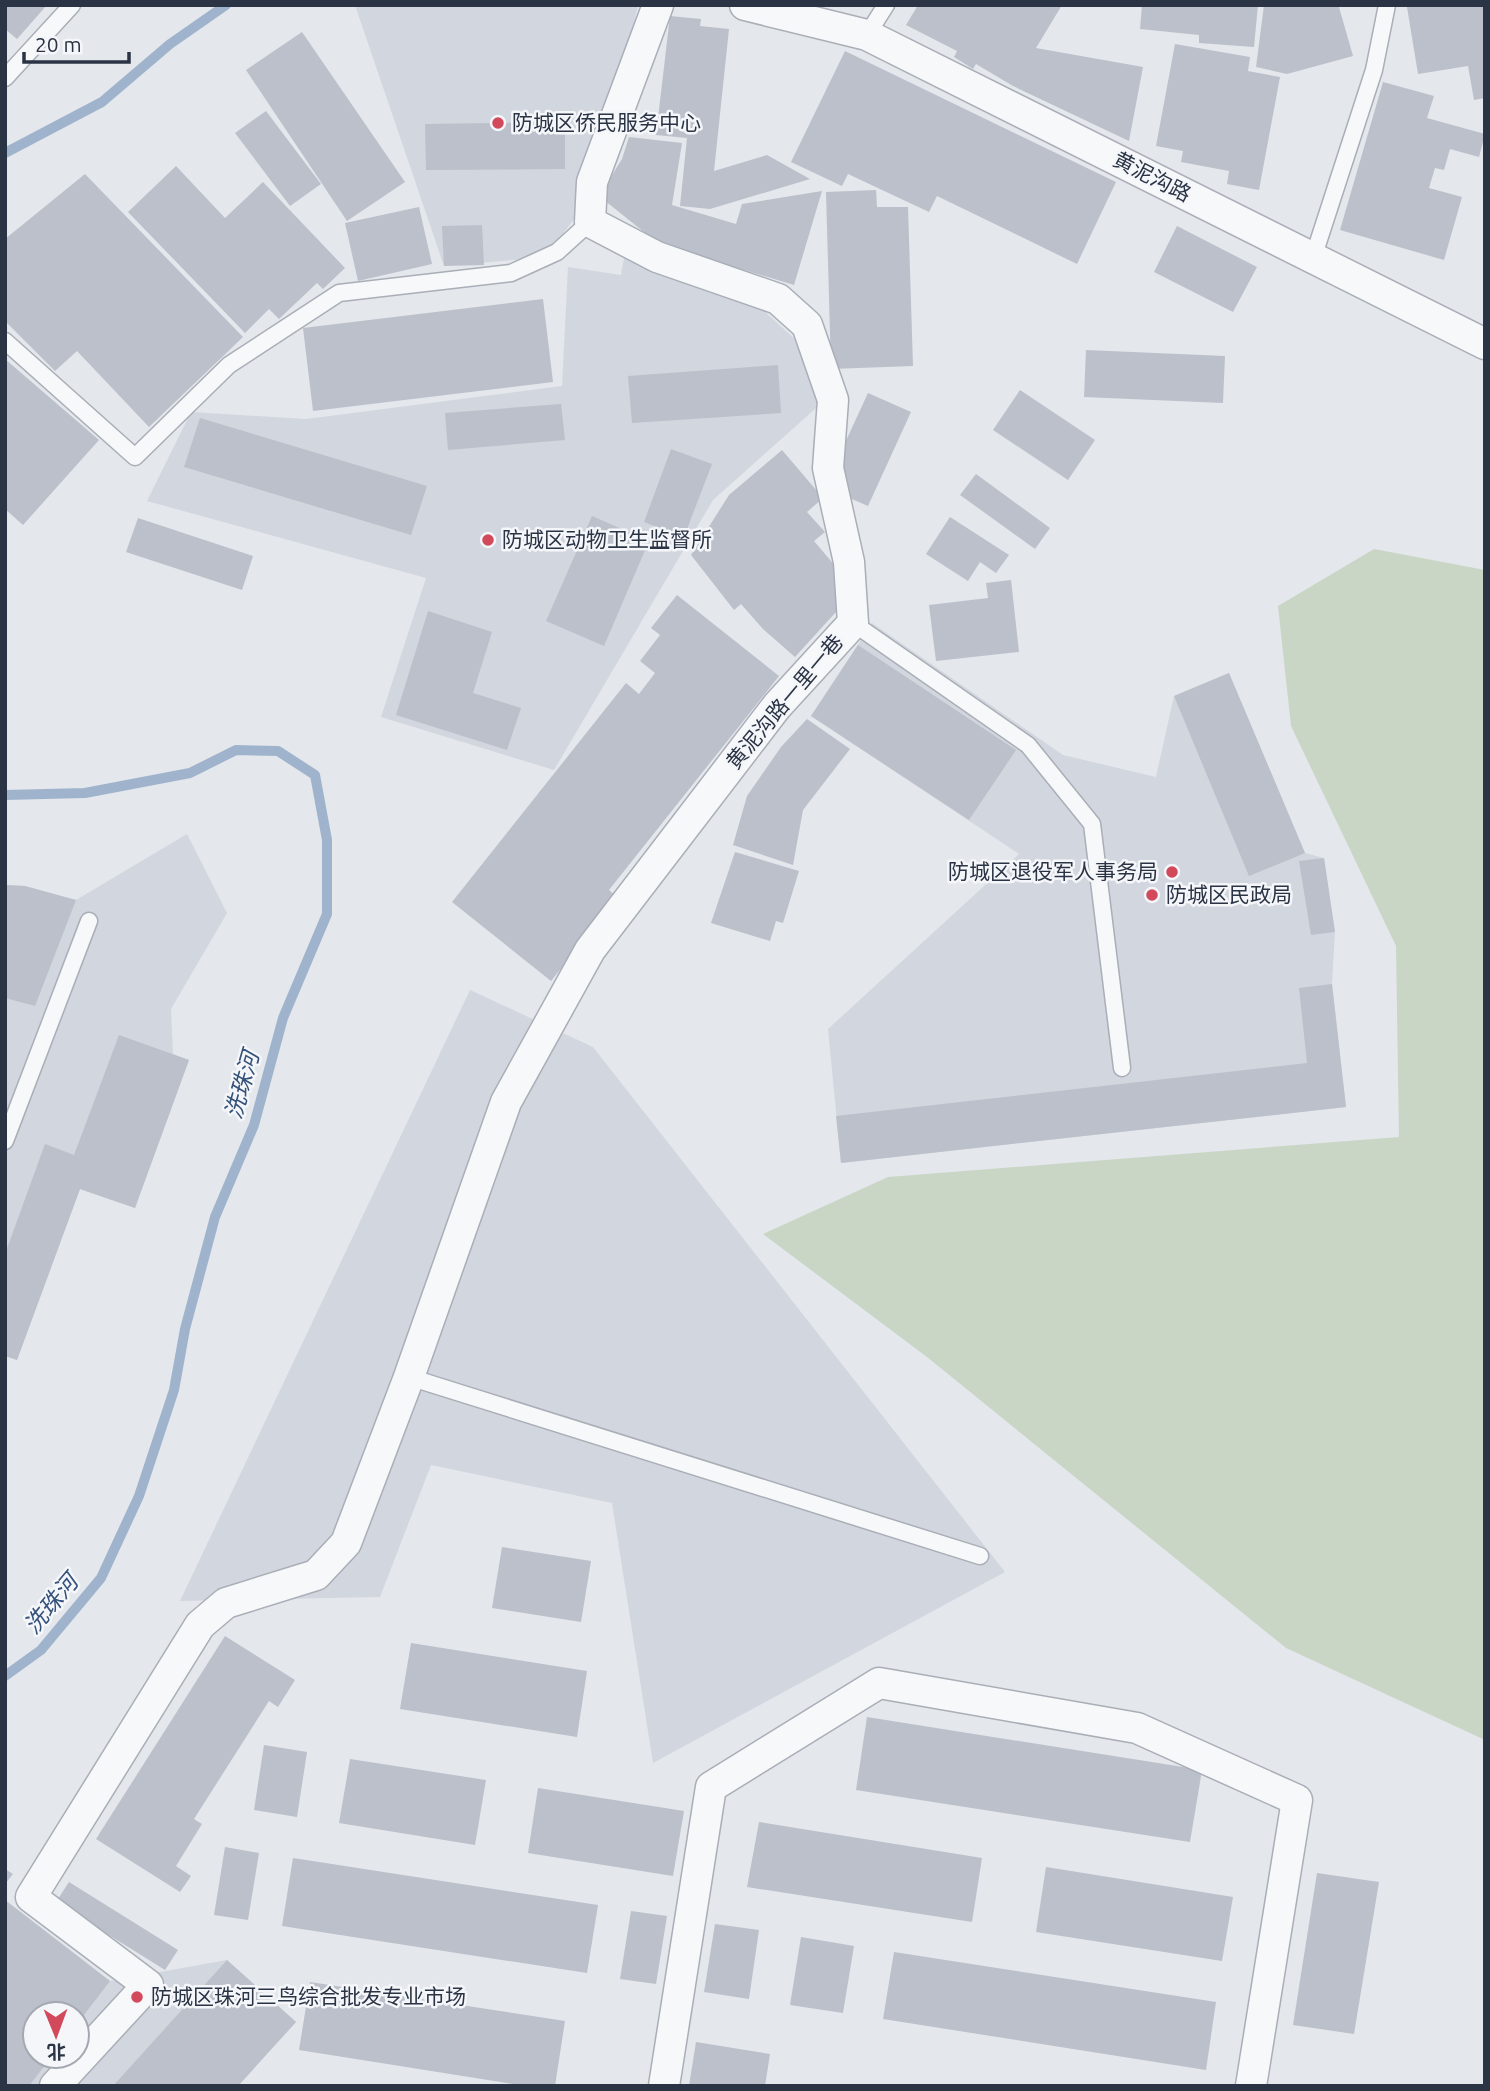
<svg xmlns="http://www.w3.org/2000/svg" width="1490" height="2091" font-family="Ubuntu,'Noto Sans SC',sans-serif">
  <rect width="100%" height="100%" fill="#e4e7ec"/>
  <path fill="#d2d6de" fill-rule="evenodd" d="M355 5H638L620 85 583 162 581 210 555 244 524 259 444 266Z
    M625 252 763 310 808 351 824 401 713 500 554 770 381 717 426 578 147 501 191 412 306 419 562 386 568 267 621 275Z
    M872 623 1063 755 1156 777 1174 696 1229 673 1305 853 1324 858 1335 932 1332 984 1346 1107 841 1163 828 1029 1019 854 811 716Z
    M187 834 227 913 171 1009 173 1054 189 1060 135 1208 80 1189 17 1360 5 1356V885L25 886 76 900Z
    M470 990 593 1047 1005 1572 653 1763 612 1503 431 1465 380 1597 180 1601Z
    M5 1900 110 1981 227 1960 296 2022 238 2086H5ZM35 2014H77V2056H35Z"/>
  <path fill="#c9d6c5" d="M1374 549 1485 570V1740L1286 1648 927 1357 763 1234 888 1177 1399 1137 1396 946 1291 726 1278 606Z"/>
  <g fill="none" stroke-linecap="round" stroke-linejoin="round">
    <path stroke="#9fb4cc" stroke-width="10" d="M5 153 102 102 170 44 226 5
      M5 795 85 793 190 773 236 750 278 751 315 775 327 840V914L283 1018 254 1125 215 1217 185 1329 174 1390 139 1496 101 1578 41 1650 5 1676"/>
  </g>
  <path fill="#bbc0ca" d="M5 5H47L17 39 5 29Z
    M918 5H1062L1036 48 1143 67 1129 141 1013 86 976 64 973 69 954 57 957 51 906 25Z
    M1142 5H1258L1254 47 1199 43V35L1140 29Z
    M1264 5 1339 7 1353 56 1287 74 1256 67Z
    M1414 5H1485V98L1474 100 1468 66 1418 74 1407 7Z
    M670 16 701 19 700 26 729 29 714 171 767 155 810 179 710 209 680 206 687 138 656 135Z
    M302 32 405 182 347 221 246 70Z
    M1175 44 1250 57 1248 71 1280 77 1259 190 1227 184 1229 171 1181 162 1183 151 1156 146Z
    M845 51 1116 182 1077 264 937 196 929 212 848 174 842 186 791 162Z
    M1383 82 1434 96 1427 118 1485 134 1479 157 1450 149 1444 170 1435 168 1429 188 1462 197 1444 260 1340 230Z
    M266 111 321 184 290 206 235 133Z
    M565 122V169L426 170 425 124Z
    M629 137 682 143 672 205 736 224 742 204 822 191 794 285 659 244 599 196 622 159Z
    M176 166 225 218 263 182 345 268 323 289 317 283 279 319 269 309 245 333 128 212Z
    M85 174 243 337 149 427 77 351 55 371 5 321V239Z
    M876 190 877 207H908L913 366 831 369 826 192Z
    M419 207 432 264 358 281 345 223Z
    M482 225 484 265 444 266 442 226Z
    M1177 226 1257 267 1233 312 1154 272Z
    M543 299 553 382 313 411 303 328Z
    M1086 350 1225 356 1223 403 1084 397Z
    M5 359 99 440 23 525 5 509Z
    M778 365 781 413 632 423 628 376Z
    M1020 390 1095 440 1068 480 993 430Z
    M868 393 911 412 868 506 845 496 838 458Z
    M561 404 565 440 448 450 445 413Z
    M200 418 427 486 411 535 184 467Z
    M671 449 712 464 684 537 644 522Z
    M782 450 823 498 807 512 825 532 814 541 836 567 844 587 836 612 795 657 763 629 741 604 734 610 691 555 729 495Z
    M976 474 1050 528 1035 549 960 495Z
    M592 516 649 541 604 646 546 621Z
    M950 517 1009 555 996 573 980 562 968 581 926 554Z
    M138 518 253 556 242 590 126 552Z
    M1011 580 1019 652 936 661 929 605 988 598 986 583Z
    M677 595 779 676 609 890 618 898 551 981 452 902 626 683 639 694 655 673 640 661 660 635 651 628Z
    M428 611 492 632 473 693 521 708 507 750 396 715Z
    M858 645 1016 750 969 820 811 716Z
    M1229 673 1305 853 1249 876 1174 696Z
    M807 719 850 749 803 810 793 865 733 845 747 796 781 747Z
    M735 852 799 871 783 923 776 921 770 941 711 923Z
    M1324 858 1335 932 1311 935 1299 861Z
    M5 885 25 886 76 900 35 1006 5 998Z
    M1332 984 1346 1107 841 1163 836 1116 1307 1063 1299 988Z
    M119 1035 189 1060 135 1208 80 1189 17 1360 5 1356V1254L45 1144 74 1155Z
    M502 1547 591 1561 581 1622 492 1608Z
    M225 1636 295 1680 278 1707 269 1701 194 1819 202 1824 176 1866 191 1876 180 1892 96 1839Z
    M411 1643 587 1671 577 1737 400 1709Z
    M867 1717 1202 1770 1190 1842 856 1790Z
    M264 1745 307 1752 297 1817 254 1810Z
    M350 1759 486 1780 475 1845 339 1823Z
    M538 1788 684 1811 673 1876 528 1853Z
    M759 1822 982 1858 972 1922 747 1887Z
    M225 1847 259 1853 248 1920 214 1915Z
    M293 1858 598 1905 587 1973 282 1926Z
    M1046 1867 1233 1897 1222 1961 1036 1932Z
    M5 1869 13 1874 5 1884Z
    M1317 1873 1379 1882 1354 2034 1293 2025Z
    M69 1882 178 1950 165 1970 56 1902Z
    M5 1900 110 1981 77 2024V2014H35V2056H52L29 2086H5Z
    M631 1911 667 1916 656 1984 620 1979Z
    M715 1924 759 1930 749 1999 704 1992Z
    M801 1937 854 1946 843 2013 790 2005Z
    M894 1952 1216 2002 1206 2070 883 2019Z
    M227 1960 296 2022 238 2086H113Z
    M310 1982 565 2021 555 2086H526L299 2050Z
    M696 2042 770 2054 765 2086H689Z"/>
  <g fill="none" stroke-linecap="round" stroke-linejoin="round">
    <g stroke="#a9aeb7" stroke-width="19">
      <path id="lane" d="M867 35 886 5
        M5 78 72 5
        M1313 258 1374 70 1387 5
        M5 341 135 457 229 365 339 293 511 273 557 252 590 222
        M853 623 1028 745 1092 824 1122 1068
        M5 1141 89 921
        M409 1377 980 1556"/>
    </g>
    <g stroke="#a9aeb7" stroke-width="33">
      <path id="street" d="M745 5 867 35 1485 344
        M55 2086 148 1985 31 1897 200 1625 226 1603 316 1575 346 1543 409 1377 506 1102 590 950 777 706 853 623 849 562 828 468 833 400 807 325 778 299 657 257 590 222 592 182 658 5
        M664 2086 711 1787 879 1683 1137 1728 1297 1800 1251 2086"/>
    </g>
    <use href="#lane" stroke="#f7f8fa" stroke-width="16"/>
    <use href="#street" stroke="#f7f8fa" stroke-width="30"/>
  </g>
  <g fill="#d1495b" stroke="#f4f6f9" stroke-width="2.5">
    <circle cx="498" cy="123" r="7"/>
    <circle cx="488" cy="540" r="7"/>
    <circle cx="1172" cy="872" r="7"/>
    <circle cx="1152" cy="895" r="7"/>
    <circle cx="137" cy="1997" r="7"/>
  </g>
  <g text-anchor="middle" stroke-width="5" stroke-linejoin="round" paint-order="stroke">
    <g font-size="21" fill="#2b3445" stroke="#f4f6f9" text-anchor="start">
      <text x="512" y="130">防城区侨民服务中心</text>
      <text x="502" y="547">防城区动物卫生监督所</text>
      <text x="1158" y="879" text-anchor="end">防城区退役军人事务局</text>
      <text x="1166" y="902">防城区民政局</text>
      <text x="151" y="2004">防城区珠河三鸟综合批发专业市场</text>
    </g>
    <g font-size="21" fill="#2b3445" stroke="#f4f6f9">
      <text transform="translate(1152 177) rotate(27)" y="7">黄泥沟路</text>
      <text transform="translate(785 702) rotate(-50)" y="7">黄泥沟路一里一巷</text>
    </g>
    <g font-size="23" font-style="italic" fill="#34527a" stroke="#f4f6f9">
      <text transform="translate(242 1085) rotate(-74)" y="8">洗珠河</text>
      <text transform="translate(51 1604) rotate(-50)" y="8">洗珠河</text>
    </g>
  </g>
  <rect width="1490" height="2091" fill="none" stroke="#2b3445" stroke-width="14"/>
  <g transform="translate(56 2035) rotate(179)"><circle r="33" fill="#f4f6f9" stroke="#a4a8b1" stroke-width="2"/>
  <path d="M0-5L12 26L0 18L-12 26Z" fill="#d1495b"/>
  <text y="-10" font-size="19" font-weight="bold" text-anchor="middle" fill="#2b3445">北</text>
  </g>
  <path d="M24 52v10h105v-10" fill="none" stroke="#2b3445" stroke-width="3.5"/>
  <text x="35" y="52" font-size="21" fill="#2b3445" stroke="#f4f6f9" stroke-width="5" paint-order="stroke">20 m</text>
</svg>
